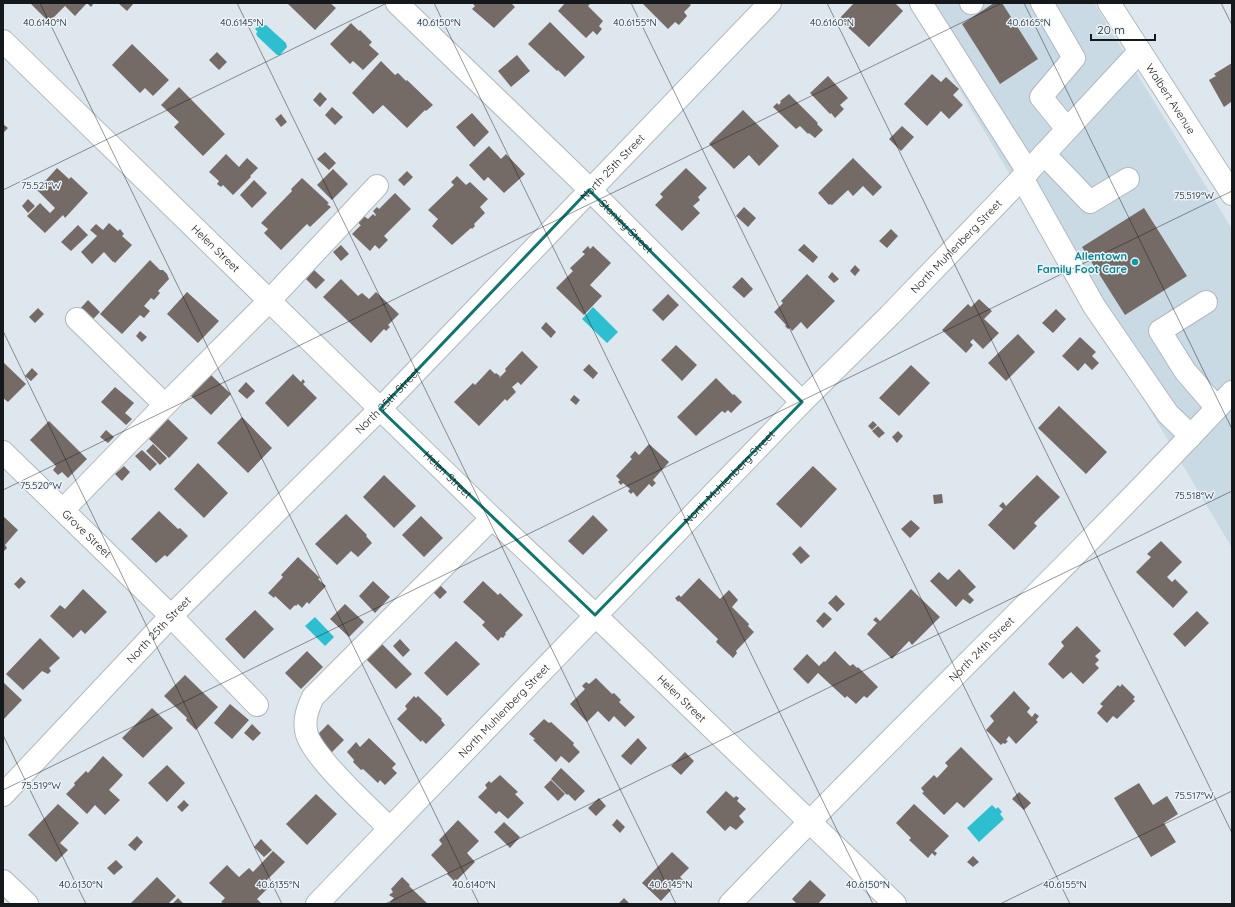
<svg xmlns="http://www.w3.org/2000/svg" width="1235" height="907" font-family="Quicksand,sans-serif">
  <rect width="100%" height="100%" fill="#dfe7ee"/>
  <path fill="#cadae5" d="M908 3H1094L1232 229V548Z"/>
  <path fill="#2dbfd0" d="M260 24 263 26 266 25 286 43 287 47 280 55H277L257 36 256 33 258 32 255 29Z
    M593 307 618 332 607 343 582 319Z
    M315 617 334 637 325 646 305 626Z
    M992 805 996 809 998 807 1002 812 1000 814 1004 819 979 842 967 828Z"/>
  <path fill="#746b67" d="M30 3H94L91 7 87 3 75 16 65 6 49 22Z
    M118 3H134L127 11Z
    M287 3H330L336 8 315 30Z
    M472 3H511L515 7 494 28 472 9 475 6Z
    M565 3H589L590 4 588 6 603 21 599 26 602 29 597 35 593 31 586 38 558 11Z
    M642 3H688L691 5 684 12 687 16 679 25 675 22 668 29Z
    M854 3H895L903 11 869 47 839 19Z
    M994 3H1002L1038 59 1000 84 962 24Z
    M550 22 585 57 565 77 558 70 557 71 528 44Z
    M351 23 359 31 360 30 372 42 369 45 379 54 363 70 353 61 350 64 330 44Z
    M132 44 169 80 153 96 145 88 140 93 112 65Z
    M217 52 227 62 219 70 209 60Z
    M517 55 530 71 511 87 498 71Z
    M381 61 395 75 398 73 406 81 407 80 433 105 426 111 425 110 407 128 383 105 373 114 352 93Z
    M1232 63V104L1231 102 1224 107 1209 80 1216 76 1214 74Z
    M932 74 941 82 946 77 959 89 953 95 963 105 949 119 941 111 927 126 904 104Z
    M828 76 848 98 840 105 844 109 835 118 831 113 830 114 810 93Z
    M179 87 225 134 203 156 174 127 179 122 161 105Z
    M320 92 327 99 320 107 313 100Z
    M789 94 818 123 817 124 823 130 815 138 809 133 808 134 800 126 796 129 773 107 777 103 779 105 781 102 780 101Z
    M332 107 343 117 335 125 325 115Z
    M743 110 779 146 759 166 749 155 734 169 709 144Z
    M472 113 489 132 474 147 456 127Z
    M281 114 287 122 281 127 275 119Z
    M3 124 8 128 3 133Z
    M902 126 914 137 901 151 889 139Z
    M489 146 501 159 506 154 525 174 504 193 488 177 484 181 469 165Z
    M325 152 336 163 329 170 317 159Z
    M226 154 239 167 247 158 258 168 250 176 251 177 233 195 223 185 221 187 217 184 219 181 209 172Z
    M853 158 882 187 873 196 863 186 853 196 848 190 832 205 830 204 829 205 818 193Z
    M57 168 69 179 71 177 88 193 65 218 63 215 45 233 27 216 40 203 50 213 55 208 37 190Z
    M686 168 707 188 698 197 700 200 693 206 700 213 682 231 655 205 663 197 660 194Z
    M333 169 348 184 332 200 317 185Z
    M407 171 413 177 404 186 398 180Z
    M457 176 466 185 470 182 488 199 480 207 485 213 474 224 475 226 472 229 471 228 452 245 432 226 438 219 428 210 454 185 451 182Z
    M302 178 329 203 327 204 331 207 310 227 307 224 281 250 264 233 268 229 261 223 292 191 291 189Z
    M254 180 267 193 252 208 240 195Z
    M395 193 411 209 384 236 388 240 379 249 375 245 370 251 352 234 360 226H361L358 222 364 216 368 219 373 214 375 216 376 215 373 211 377 207 379 209Z
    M28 199 35 206 28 213 22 206Z
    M744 207 756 218 748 227 736 216Z
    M1144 208 1187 276 1125 315 1082 247Z
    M109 223 118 231 120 229 124 234 122 236 132 245 115 263 113 261V262L104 252 92 264 81 252 97 236 90 230 96 224 103 230Z
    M78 225 88 235 71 251 61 242Z
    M891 229 898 236 887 248 879 241Z
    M804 244 818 257 813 263 798 250Z
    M341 245 349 254 341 261 333 252Z
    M588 246 590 249 593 246 611 263 590 285 602 296 584 315 556 288 573 271 570 268 585 254 582 252Z
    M150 260 160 270H163L167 274 169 279 158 291 160 293 154 300 151 298 144 306 150 311 144 318 140 315 122 334 100 314Z
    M855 265 860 270 855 276 850 271Z
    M314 270 325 280 316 289 306 279Z
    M832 272 839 279 834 283 828 277Z
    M807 274 835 301 807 329 801 322 792 331 790 328 788 329 785 326 786 325 774 312 783 303 781 301Z
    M742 277 753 289 744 298 732 287Z
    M341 279 358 296 362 293 369 299 376 292 399 314 388 325 390 327 386 331 384 329 371 343 323 297Z
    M187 292 219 321 198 343 167 314Z
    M668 294 679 305 663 321 652 310Z
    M979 299 992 311 984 319 999 333 983 349 973 339 970 342 973 345 966 353 942 330 968 304 971 307Z
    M88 300 100 312 89 323 77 312Z
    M38 308 44 314 35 323 29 317Z
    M1056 309 1066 319 1053 333 1042 323Z
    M546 322 556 332 551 338 541 328Z
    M140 331 147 337 142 342 136 336Z
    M1018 334 1035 352 1006 381 988 363Z
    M1080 337 1096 352 1092 356 1099 363 1092 370 1085 363 1078 371 1062 356Z
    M676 345 697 365 682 381 661 360Z
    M522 351 538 367 521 385 518 382 512 387 516 392 507 401 505 399 479 426 454 402 473 383 475 385 490 369 495 374 496 373 500 376 499 378 506 371 505 369Z
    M3 362 26 384 8 402 3 398Z
    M589 364 598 373 593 379 583 370Z
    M911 365 930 383 899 416 879 398Z
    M32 368 38 374 31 381 25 376Z
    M293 374 301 382 303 379 305 382 303 384 317 398 288 427 265 403Z
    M211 375 231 394 211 415 191 396Z
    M716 378 733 395 734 394 742 402 731 413 728 410 725 413 722 411 696 436 677 417Z
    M246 382 255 391 247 399 238 391Z
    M115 387 134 403 125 413 132 419 126 425 101 402Z
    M574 395 580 400 576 405 570 400Z
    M1059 406 1107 452 1086 474 1038 428Z
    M242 417 272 448 248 473 217 443Z
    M168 419 188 438 169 458 149 439Z
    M49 421 87 459 68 478 62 472 58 475 53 470 56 466 30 440Z
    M873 421 877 425 872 430 868 426Z
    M878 426 885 433 879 438 872 431Z
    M106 430 114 437 108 443 100 437Z
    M898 431 903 436 897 443 892 437Z
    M153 444 167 458 160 465 146 451Z
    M649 444 669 462 653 480 656 483 652 487 649 484 637 497 633 492 631 494 628 491 630 489 623 483 621 485 618 482 620 480 616 476 632 459 630 457 635 451 639 455Z
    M142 450 157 464 150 471 135 456Z
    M198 463 228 493 204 518 174 489Z
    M124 466 130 472 122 481 115 474Z
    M813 466 837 489 801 528 776 504Z
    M384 475 416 506 394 528 363 497Z
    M1037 475 1060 497 1034 523 1037 526 1014 550 988 525 1003 509 999 506 1003 502 1006 506Z
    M942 494 943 503 934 504 933 495Z
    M159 511 178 529 180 528 188 536 167 557 165 555 156 563 131 539Z
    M346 514 367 535 366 536 372 543 358 557 351 551 337 565 315 544Z
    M593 515 608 530 583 555 568 541Z
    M3 516 18 530 5 545 7 548 3 552Z
    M421 516 443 538 424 557 402 535Z
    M911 520 920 528 910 538 901 529Z
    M1161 541 1182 562 1167 577 1172 582 1175 579 1188 592 1173 608 1136 572 1151 557 1147 554Z
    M800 546 810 556 801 564 792 554Z
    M298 557 320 578 318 579 326 586 309 604 307 602 302 608 298 604 296 606 295 605 290 610 275 596 274 598 268 593 283 577 281 575Z
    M959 569 976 587 968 594 974 600 970 604 963 599 956 607 930 581 939 572 948 580Z
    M21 577 26 582 19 589 14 584Z
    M699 578 720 599 729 590 738 600 732 607 749 624 748 626 754 632 736 651 737 653 733 658 716 642 718 639 679 601 678 602 675 598 679 595 681 597Z
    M373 581 390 597 375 613 359 596Z
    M483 581 498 595 500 593 523 615 505 633 506 634 503 638 501 637 498 641 482 625 485 622 463 602Z
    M438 583 447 592 440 599 431 590Z
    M83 589 107 612 85 634 81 630 73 638 50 616 60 605 65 609Z
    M911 589 940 617 912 645 909 641 892 659 867 634 877 623 873 620 876 617 880 621Z
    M836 595 845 604 837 612 828 603Z
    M345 604 364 622 349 637 330 619Z
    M255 610 274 629 244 659 225 639Z
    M1197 611 1209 623 1185 647 1173 634Z
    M824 612 832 619 823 628 816 621Z
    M1077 626 1101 651 1095 656 1099 660 1095 664 1099 668 1083 684 1071 672 1063 679 1048 664 1064 646 1061 642Z
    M40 638 60 658 49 668 51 671 48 674 42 671 23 690 6 674Z
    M400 639 410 650 403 657 393 646Z
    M456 641 480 664 447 696 424 673Z
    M380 642 412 674 396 689 364 657Z
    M307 651 323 667 301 689 285 673Z
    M835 651 850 666 853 664 857 668 858 667 878 687 867 698 864 696 856 704 847 696 845 698 818 673 808 684 793 669 807 654 819 666 824 661 825 662Z
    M185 675 218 707 196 730 186 720 187 718 164 696Z
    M596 678 612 694 614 693 621 700 619 702 635 717 625 727 614 716 609 722 598 711 587 722 570 704 585 689 582 686 586 682 589 684Z
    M3 682 22 700 3 720Z
    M1122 684 1135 697 1133 699 1135 701 1117 719 1113 716 1107 723 1097 713 1103 706 1100 704 1118 685 1120 687Z
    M1014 691 1030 708 1027 712 1032 717 1035 713 1039 716 1036 720 1038 722 1016 744 1009 736 1006 740 1008 741 1005 744 1003 743 1001 745 986 730 994 721 990 716Z
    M414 696 416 698 418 696 442 719 441 720 445 725 426 744 422 740 421 742 397 719 407 709 405 706Z
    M230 704 249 720 232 739 214 723Z
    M152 708 173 728 143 758 122 738Z
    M544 719 549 723 551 722 574 743 573 745 580 752 569 763 561 756 556 762 533 740 535 739 529 734Z
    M252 724 261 733 253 741 244 733Z
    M328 724 344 740 330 754 313 739Z
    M369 738 396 764 392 768 397 773 385 785 380 780 378 783 363 769 361 770 353 762 354 760 347 752 356 742 360 747Z
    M638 738 647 748 631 765 621 756Z
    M961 747 993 779 964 808 957 802 944 815 922 793 924 792 921 788 934 775 937 778 948 766 945 763Z
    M685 752 694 761 681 775 671 766Z
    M103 756 123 775 109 790 120 800 105 815 95 805 87 814 66 794 75 785 74 783 86 771 88 773Z
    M167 765 185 783 167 802 148 783Z
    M561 768 585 791 575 801 568 794 567 795 551 779Z
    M500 775 518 792 515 794 524 803 508 819 499 811 496 814 478 797 487 788 485 785 489 781 491 783Z
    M551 780 565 794 558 801 544 787Z
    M1139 783 1153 805 1167 796 1178 814 1164 823 1176 842 1151 857 1114 798Z
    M726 791 734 798 736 796 739 798 737 801 746 809 739 816 744 822 736 830 730 826 725 831 706 812Z
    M1019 792 1031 803 1024 810 1012 799Z
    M316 794 337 814 307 845 286 824Z
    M599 798 606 806 596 816 588 808Z
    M184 800 189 805 182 812 177 807Z
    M58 804 79 823 60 843 68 850 56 862 28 835Z
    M914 804 949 836 934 851 937 853 935 856 932 853 928 858 909 840 911 838 896 823Z
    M617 819 625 827 620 833 612 825Z
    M458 820 479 841 467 853 475 862 455 882 447 874 448 873 431 855 442 844 439 840Z
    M504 822 520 837 510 848 494 832Z
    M137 836 143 842 135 851 128 845Z
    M261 839 272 850 264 857 254 847Z
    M273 851 285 862 264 883 269 887 257 899 262 904H223V903L221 902 225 898 209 883 227 865 239 877 249 868 253 872Z
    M672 852 689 868 680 877 683 880 679 883 677 881 670 888 672 889 661 901 642 883Z
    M973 856 979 862 973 867 967 862Z
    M116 860 123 867 114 875 107 868Z
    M157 877 176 896 168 904H130Z
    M402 877 410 885 409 886 428 904H388L394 898 389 895 393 892 391 889Z
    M810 880 826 895 818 904H797L792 899Z
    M178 898 184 904H172Z
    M624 898 630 904H618Z"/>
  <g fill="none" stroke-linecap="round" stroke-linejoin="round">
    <g stroke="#b0b8be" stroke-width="24">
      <g id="minor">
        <path id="s1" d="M397 3 575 175 802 402"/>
        <path d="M921 3 1028 172"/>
        <path d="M971 3H972"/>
        <path d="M1042 3 1074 58 1041 97 1067 129"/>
        <path id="s2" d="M3 41 487 513 595 615 895 904"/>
        <path d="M1044 154 1090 202 1128 179"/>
        <path d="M1022 178 1094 306 1168 414 1191 436"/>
        <path d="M1206 302 1160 331 1185 371 1217 408"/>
        <path d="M77 319 165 405"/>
        <path id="s3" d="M3 452 171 616 257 705"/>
        <path d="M63 510 165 405 269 301 377 186"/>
        <path id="s4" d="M3 795 171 616 380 409 770 3"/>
        <path d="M389 828C371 809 308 754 306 730 304 718 308 708 313 697L492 518"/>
        <path d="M3 881 27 904"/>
        <path id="s5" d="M317 904 802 402 889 316 1022 178 1140 51"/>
        <path id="s6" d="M730 904C895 731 1069 567 1232 392"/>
      </g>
    </g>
    <g stroke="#b0b8be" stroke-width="24">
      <g id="major">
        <path id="s7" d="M1109 3 1232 194"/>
      </g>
    </g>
    <use href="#minor" stroke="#fff" stroke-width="22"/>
    <use href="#major" stroke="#fff" stroke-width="22"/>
  </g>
  <path fill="none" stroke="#0f766e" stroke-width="3" stroke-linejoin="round" d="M589 190 802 402 595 615 380 409Z"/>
  <path fill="none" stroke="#16191c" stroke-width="1" stroke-opacity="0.45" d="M40 3 479 904M237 3 676 904M434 3 873 904M631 3 1070 904M827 3 1232 833M1024 3 1232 429M1221 3 1232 25M3 190 387 3M3 331 282 904M3 490 1002 3M3 735 86 904M3 790 1232 191M385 904 1232 491M1000 904 1232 791"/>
  <circle fill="#0f9aa8" stroke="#ecf5fb" stroke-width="1.5" cx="1135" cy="262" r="4"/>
  <g text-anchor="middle" stroke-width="3" stroke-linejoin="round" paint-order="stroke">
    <g font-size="11" fill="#16191c" stroke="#ecf5fb">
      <text dy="4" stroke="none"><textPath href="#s7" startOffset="114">Walbert Avenue</textPath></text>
      <text dy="4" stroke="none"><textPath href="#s4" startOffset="875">North 25th Street</textPath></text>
      <text dy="4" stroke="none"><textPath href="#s1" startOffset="320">Stanley Street</textPath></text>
      <text dy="4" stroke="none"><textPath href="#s5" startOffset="917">North Muhlenberg Street</textPath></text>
      <text dy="4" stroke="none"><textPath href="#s2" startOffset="297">Helen Street</textPath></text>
      <text dy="4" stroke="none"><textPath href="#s4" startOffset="551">North 25th Street</textPath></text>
      <text dy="4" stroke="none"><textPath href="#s2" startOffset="621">Helen Street</textPath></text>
      <text dy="4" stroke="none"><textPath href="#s5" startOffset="593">North Muhlenberg Street</textPath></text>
      <text dy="4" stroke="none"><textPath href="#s3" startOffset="117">Grove Street</textPath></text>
      <text dy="4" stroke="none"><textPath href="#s4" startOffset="227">North 25th Street</textPath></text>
      <text dy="4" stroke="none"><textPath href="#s6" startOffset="358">North 24th Street</textPath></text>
      <text dy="4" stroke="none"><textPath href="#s2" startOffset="945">Helen Street</textPath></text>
      <text dy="4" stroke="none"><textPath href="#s5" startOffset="269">North Muhlenberg Street</textPath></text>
    </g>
    <g font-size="11" font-weight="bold" fill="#0d838f" stroke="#ecf5fb" text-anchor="end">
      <text x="1127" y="260">Allentown<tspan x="1127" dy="13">Family Foot Care</tspan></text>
    </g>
  </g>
  <g font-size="10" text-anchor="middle" fill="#16191c" stroke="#ecf5fb" stroke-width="3" stroke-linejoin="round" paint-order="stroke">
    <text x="45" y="26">40.6140°N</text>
    <text x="242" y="26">40.6145°N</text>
    <text x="439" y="26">40.6150°N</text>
    <text x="635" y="26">40.6155°N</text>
    <text x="832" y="26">40.6160°N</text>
    <text x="1029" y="26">40.6165°N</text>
    <text x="41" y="189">75.521°W</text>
    <text x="1194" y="199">75.519°W</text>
    <text x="41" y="489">75.520°W</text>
    <text x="1194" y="499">75.518°W</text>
    <text x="41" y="789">75.519°W</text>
    <text x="1194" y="799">75.517°W</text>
    <text x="81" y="888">40.6130°N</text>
    <text x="278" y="888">40.6135°N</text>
    <text x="474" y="888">40.6140°N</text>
    <text x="671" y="888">40.6145°N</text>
    <text x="868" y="888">40.6150°N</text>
    <text x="1065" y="888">40.6155°N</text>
  </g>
  <rect width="1235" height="907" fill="none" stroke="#16191c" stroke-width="8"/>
  <path d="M1091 34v6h64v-6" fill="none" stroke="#16191c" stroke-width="2"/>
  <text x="1097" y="34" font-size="12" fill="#16191c" stroke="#ecf5fb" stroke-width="3" paint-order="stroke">20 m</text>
</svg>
